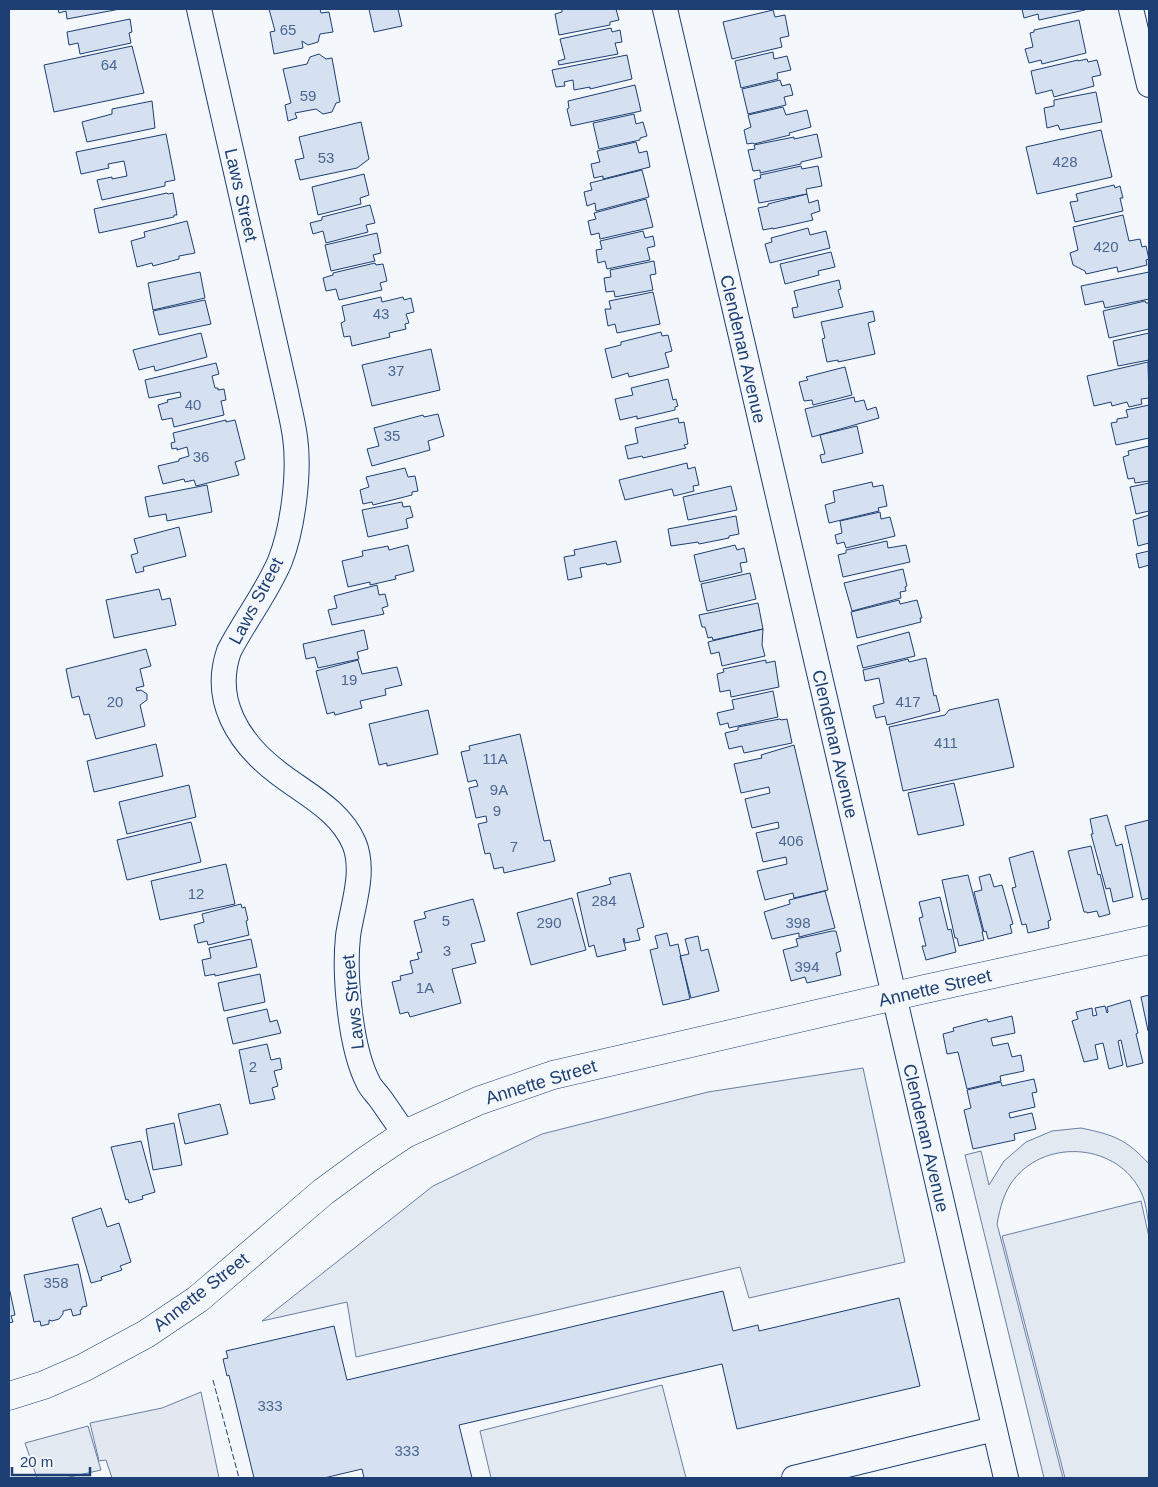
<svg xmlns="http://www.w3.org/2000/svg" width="1158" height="1487" font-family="Arial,sans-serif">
  <rect width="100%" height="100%" fill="#f4f7fb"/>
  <path fill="#e3e9f0" stroke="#687fa3" d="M863 1068 905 1262 749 1298 740 1267 356 1357 347 1302 262 1321 433 1186 542 1134 708 1092Z
    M1081 1128C1114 1135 1126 1139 1149 1164V1226C1147 1215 1146 1202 1141 1192 1118 1144 1048 1138 1015 1178 1004 1191 1000 1208 997 1224L1063 1478H1044L965 1155 981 1151 989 1185 1004 1161 1026 1142 1052 1131Z
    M1141 1201 1149 1237V1478H1065L1002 1236Z
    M662 1385 686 1478H491L480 1431Z
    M88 1426 101 1470 65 1478H37L25 1443Z"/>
  <path fill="#e3e8f0" stroke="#687fa3" d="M201 1392 219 1478H112L106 1460 99 1461 90 1423 162 1408Z"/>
  <path fill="#d5e0f0" stroke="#1d3f73" d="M58 9H120L67 19 66 11 59 13Z
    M269 9H320L321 13 329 12 333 32 320 34 318 42 308 45 302 41 303 48 274 54 270 32 275 31Z
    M369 9H398L402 26 374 32Z
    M562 9H616L619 20 610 22V25L559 35 555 14 562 12Z
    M1022 9H1085V10L1039 20 1038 14 1024 18Z
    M773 10 775 17 785 15 789 36 780 38 782 47 732 59 723 22Z
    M130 19 132 32 129 33 131 43 80 54 78 43 69 45 67 32Z
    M1079 20 1086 53 1042 64 1041 60 1029 63 1025 49 1033 47 1030 33 1034 32V30Z
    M611 28 612 32 620 30 622 42 615 43 618 54 559 65 558 61 565 59 560 39Z
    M132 46 144 93 54 112 44 65Z
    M773 52 774 59 787 56 791 70 777 73 778 79 741 88 735 61Z
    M319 54 326 59 332 58 340 102 336 103 332 112 323 114 316 109 295 113 297 118 288 121 285 105 291 103 283 69 307 64 310 57Z
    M627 55 632 79 590 89V87L574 90 573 80 564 82 565 86 556 87 552 70Z
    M1087 59 1088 62 1097 60 1101 75 1092 77 1094 86 1054 97 1052 90 1036 94 1031 71 1078 60V61Z
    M780 80 782 86 790 84 793 95 784 97 786 105 748 114 742 89Z
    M635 85 641 111 571 126 567 109 569 108 568 101Z
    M1096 92 1102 122 1060 130 1058 125 1047 128 1044 108 1054 106V100Z
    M152 101 155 128 87 142 82 122 112 114V109Z
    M783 107 786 115 807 110 811 127 789 133 790 135 754 144 753 143 747 144 744 130 751 127 748 115Z
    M634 114 636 124 643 122 647 136 640 138V140L599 149 593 123Z
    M361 122 369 159 357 168 300 180 295 160 304 158 299 137Z
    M1101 130 1112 177 1037 194 1026 147Z
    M166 134 175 180 165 182V186L102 200 97 180 112 177V179L127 176 124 161 108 164 109 168 81 174 76 152Z
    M817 134 822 157 801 162V164L760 173V170L753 171 748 150 755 149 754 145 794 137V139Z
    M636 142 639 153 647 151 650 167 603 179V176L594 178 591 164 600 162 597 151Z
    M801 166 802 169 818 166 822 186 806 189 807 194 759 203 754 180 761 178 760 175Z
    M642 170 649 197 596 211 595 203 587 206 584 192 592 190 590 183Z
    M364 174 369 195 360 198 361 204 318 215 312 187Z
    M1114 185 1115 188 1120 186 1123 198H1120L1123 211 1075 222 1070 202 1078 201 1076 194Z
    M167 193 168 194 173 193 177 215H174V217L99 233 94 209Z
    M807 194 809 203 818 200 820 211 811 214 813 220 773 229V228L763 230 758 208 768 206V204Z
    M646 199 653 227 600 239 599 233 591 235 588 221 596 219 594 213Z
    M370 205 375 223 366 225 368 232 326 243 323 231 313 234 310 223 322 220V217Z
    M1123 215 1129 241 1140 239 1142 247 1146 246 1149 259 1146 260 1147 265 1118 272 1117 267 1086 274 1085 271 1073 265 1070 253 1078 250 1073 227Z
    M187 221 195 253 179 256V259L153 266 152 263 137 267 131 241 145 237 144 232Z
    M808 228 810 235 826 231 830 248 770 263 765 244 772 242 771 238Z
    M643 231 645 238 653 236 655 246 647 248 650 260 607 269 605 261 598 263 596 250 602 249 600 241Z
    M377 233 381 253 373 255 375 261 331 271 325 245Z
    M831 252 835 267 818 271 819 275 785 284 780 264Z
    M654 261 656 274 650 275 653 290 615 297 614 291 606 292 604 278 611 277 610 270Z
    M375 263 376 265 383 264 387 281 380 283 382 290 339 300 336 289 326 291 323 278 333 275V273Z
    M200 272 205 298 153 310 148 283Z
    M1149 272V299L1105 308 1103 301 1085 305 1081 286Z
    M839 280 841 289 838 290 843 307 794 318 792 308 798 307 794 291Z
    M653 292 660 324 617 333 615 324 608 326 605 309H611L609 301Z
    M381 297 382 302 403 297 404 300 411 298 414 312 406 314 409 323 405 324 406 329 389 333 390 337 352 346 350 336 344 337 341 323 345 321 342 306Z
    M205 300 211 324 159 335 153 311Z
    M1145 301 1146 303H1149V329L1109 338 1103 311Z
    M873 311 875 321 868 323 875 354 838 362V360L827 362 822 339 825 338 821 322Z
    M661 332 662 336 668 335 672 351 665 353 669 367 629 377 628 373 612 378 605 349 621 345V342Z
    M201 333 207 357 155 371 154 366 139 370 133 350Z
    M1149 333V360L1118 366 1113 341Z
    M431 349 440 390 372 406 362 365Z
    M1148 362 1149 398 1141 399 1142 404 1129 407 1127 402 1112 406 1111 402 1094 406 1087 376Z
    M216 363 219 374 212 376 215 388H218V390L224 389 226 400 221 401 224 415 174 427 172 418 162 420 158 405 168 402 167 400 181 397 180 392 149 398 145 380Z
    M845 367 852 395 813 405 812 400 804 401 799 382 808 380 806 377Z
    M668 379 673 400 676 399 678 406 675 407V410L637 419V416L620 420 615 399 633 395 631 388Z
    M854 397 855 402 864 400 867 410 876 407 879 418 812 437 805 409Z
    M1149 405V438L1116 445 1111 423 1117 422V419L1128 417 1126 410Z
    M438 414 444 436 428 441 430 450 372 466 367 449 379 446 374 428 423 415 424 417Z
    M678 418 679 423 684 422 688 444 684 445 686 448 643 458 642 456 628 459 625 446 638 443 635 428Z
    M226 420V422L235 420 245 459 235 462 239 475 196 486 194 480 185 482 184 479 163 484 158 466 179 461V459L189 456 187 447 177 450V448L172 449 171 443 175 442 173 433Z
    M857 426 863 453 822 463 820 455 825 454 820 435Z
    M1149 446V481L1135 483 1134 478 1128 479 1123 457 1129 455 1128 451Z
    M687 463 688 469 695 467 699 485 693 486 694 491 674 496 672 489 625 500 619 480Z
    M405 468 408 477 415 476 418 491 412 492V495L373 505 372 502 363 504 360 490 369 487 366 477Z
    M872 482 873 487 883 485 887 506 878 508 879 511 829 523 825 505 835 502 833 491Z
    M1149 483V511L1136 514 1130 487Z
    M207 485 212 512 167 521 166 514 149 517 145 497Z
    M731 486 737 510 688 520 683 497Z
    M402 502 403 507 410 506 413 517 406 519 408 528 368 537 362 510Z
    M880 512 881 519 890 517 895 536 846 548 844 542 837 544 835 535 842 533 840 521Z
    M1149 515V543L1138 546 1133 520Z
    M736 516 739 534 729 536V538L699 544 698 542 671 546 668 529Z
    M179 527 186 556 143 567 144 571 136 573 131 555 138 553 134 539Z
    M616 541 621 562 607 565 606 563 580 568 582 577 568 580 564 557 575 555 574 550Z
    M887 541 888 548 906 545 910 562 843 577 838 555 846 553V550Z
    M408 545 414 571 395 576 396 579 370 585V582L348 587 342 561 363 556 362 551 388 546 389 550Z
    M735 545 737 550 744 548 747 562 740 563 742 572 700 582 694 555Z
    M1149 551V565L1139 568 1136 554Z
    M903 569 907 586 905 587 906 591 900 592 901 598 852 611 844 583Z
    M750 573 756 599 707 611 701 584Z
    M377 585 379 595 385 594 388 606 382 608 384 614 332 625 328 610 337 608 334 596Z
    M159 589 162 600 170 598 176 625 114 638 106 600Z
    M899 600 900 604 917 600 922 618H920L921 622 857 638 851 612Z
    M758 603 763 629 713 640 712 637 708 638 705 627H702L699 615Z
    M763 629 762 645 765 656 722 666 719 652 711 654 708 642Z
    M364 630 368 649 357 652 359 659 318 668 315 657 306 659 303 644Z
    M909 632 915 656 863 668 857 646Z
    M146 649 151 666 140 669 144 686 136 688 137 691 141 690 147 694V700L140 705 145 726 96 739 89 714 84 715 79 696 72 698 66 669Z
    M926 658 934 696 936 695 940 711 887 725 885 716 876 718 873 706 884 703 879 678 865 681 863 670 908 659 909 662Z
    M358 660 362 674 397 667 402 685 385 689 386 695 360 701 362 708 335 715 334 712 327 714 316 671Z
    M766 660V663L775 661 779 687 731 697 730 690 720 692 717 674 724 672 723 669Z
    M773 691 778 717 729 728 728 723 720 725 717 713 734 709 732 700Z
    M998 699 1014 767 903 791 889 727 945 715 949 710Z
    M428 710 438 754 387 766V763L379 765 369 724Z
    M780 719 781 720 787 719 792 743 744 753 742 746 729 749 725 733 738 730V727Z
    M520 734 544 841 550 840 555 861 504 873 503 867 494 869 490 853 485 854 478 824 487 822 486 816 476 818 469 788 478 786 476 780 468 782 461 752 470 750 469 746Z
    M156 744 163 776 94 792 87 761Z
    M794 745 828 890 794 898 793 893 765 900 757 871 787 864 786 857 763 862 756 833 779 828 778 822 752 828 745 799 770 793 769 788V787L741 793 734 764 762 758 761 755Z
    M954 783 964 825 918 835 908 793Z
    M189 785 196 817 127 834 119 802Z
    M1107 815 1116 846 1122 844 1133 897 1113 902 1110 888 1106 889 1091 834H1093L1090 819Z
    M1149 820V898L1142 900 1125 826Z
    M191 822 201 862 127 880 117 840Z
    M1091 846 1098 875 1100 874 1110 914 1099 917 1097 911 1087 913V912H1084L1068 851Z
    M1033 851 1051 920 1048 921 1049 928 1028 933 1026 924 1022 925 1012 888 1016 887 1009 858Z
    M226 864 235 904 160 920 151 881Z
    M630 873 644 927 637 929 640 940 625 943 624 938 623 939 626 950 597 957 594 945 589 947 577 893 611 884 609 878Z
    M990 874 994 887 1002 885 1013 924 1010 925 1012 933 988 939 986 931 984 932 974 892 982 890 979 877Z
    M968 875 983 932H982L984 940 959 946 957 938H955L942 880Z
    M825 891 835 928 799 937V933L772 939 764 912 790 904 789 900Z
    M940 897 948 930 951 929 956 952 926 960 922 946H926L919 918 923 917 919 902Z
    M572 898 586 950 531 965 517 913Z
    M473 899 485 941 471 944 476 963 452 969 461 1003 410 1017 408 1012 400 1014 392 982 401 980 400 976 413 973 410 961 419 959 417 953 422 952 414 921 426 918 424 912Z
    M241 904 242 908 245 907 248 920 246 921 249 935 208 945 207 941 198 943 194 925 204 922 202 914Z
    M832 931H836L841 951 836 953 841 975 807 983 805 977 791 981 783 950 798 946 796 939Z
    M667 933 670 946 678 944 690 999 663 1005 650 950 658 948 655 936Z
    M698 936 701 951 708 949 719 991 691 998 680 956 689 954 685 939Z
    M251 939 257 967 215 976V974L205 976 202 960 211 958 209 948Z
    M260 974 265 1002 224 1011 218 983Z
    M1149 995V1031H1148L1141 997Z
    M1130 1000 1138 1033 1136 1034 1143 1063 1127 1067 1121 1040 1118 1041 1123 1065 1109 1069 1103 1043 1095 1045 1098 1059 1084 1062 1072 1021 1078 1019 1076 1012 1092 1008 1093 1016 1097 1015 1095 1008 1105 1006 1107 1013 1108 1012 1107 1007Z
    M267 1009 270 1022 277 1020 281 1033 233 1044 227 1018Z
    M1012 1016 1015 1033 991 1038 993 1046 1008 1043 1012 1057 1021 1055 1024 1071 1000 1076 1001 1081 967 1089 958 1052 947 1054 943 1034 954 1031 953 1028 987 1019 988 1022Z
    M267 1044 271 1060 280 1058 282 1069 274 1071 278 1086 272 1088 275 1099 250 1104 239 1050Z
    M1034 1079 1037 1092 1032 1093 1035 1107 1009 1113 1010 1118 1032 1113 1036 1129 1014 1134 1015 1140 973 1149 964 1110 971 1108 967 1090 1001 1082 1002 1086Z
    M220 1104 228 1134 185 1144 178 1114Z
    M174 1123 182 1165 153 1170 146 1129Z
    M141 1141 155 1192 142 1196 143 1199 129 1203 128 1199 126 1200 111 1147Z
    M101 1208 107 1227 119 1223 131 1262 120 1266 122 1270 101 1277 102 1280 91 1283 72 1218Z
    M78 1264 87 1306 82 1307V1309L80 1310 81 1314 73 1316 71 1309 63 1311V1314L59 1319 52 1321 49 1320V1324L41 1326 40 1321 34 1322 24 1275Z
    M9 1287 15 1315 11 1316 13 1322 9 1323Z
    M723 1291 733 1331 758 1325 759 1331 899 1298 920 1386 737 1429 722 1364 459 1425 472 1478H364L362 1469 324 1478H254L229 1375 227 1376 223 1359 228 1358 226 1351 334 1326 347 1380Z"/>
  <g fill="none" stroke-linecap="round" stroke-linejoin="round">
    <g stroke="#1d3f73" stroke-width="26">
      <path id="street" d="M199 9 286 392C289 407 293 422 295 437 300 472 293 528 280 561 267 592 245 620 229 651 212 700 238 742 277 772 305 794 339 809 354 843 366 872 352 907 348 936 344 975 350 1047 368 1082 370 1087 375 1092 379 1097 388 1109 396 1122 405 1134
        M665 9 1006 1478
        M1131 9 1149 85
        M794 1478 994 1429"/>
    </g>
    <g stroke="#1d3f73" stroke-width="29">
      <path id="secondary" d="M9 1396 44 1385 83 1368 146 1334 198 1299 323 1192 368 1159 405 1134 478 1101 553 1075 925 989 1149 940"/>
    </g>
    <use href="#street" stroke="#f4f7fb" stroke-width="24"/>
    <use href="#secondary" stroke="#f4f7fb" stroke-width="28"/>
    <path stroke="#1d3f73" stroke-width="1" stroke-dasharray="6 2.5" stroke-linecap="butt" d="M213 1380 239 1478"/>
  </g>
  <g text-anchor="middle" stroke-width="4" stroke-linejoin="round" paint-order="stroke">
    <g font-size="15" fill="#4b6792">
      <text x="288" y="35">65</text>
      <text x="109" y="70">64</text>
      <text x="308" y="101">59</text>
      <text x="326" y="163">53</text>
      <text x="1065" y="167">428</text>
      <text x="1106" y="252">420</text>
      <text x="381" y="319">43</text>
      <text x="396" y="376">37</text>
      <text x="193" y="410">40</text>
      <text x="392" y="441">35</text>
      <text x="201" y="462">36</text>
      <text x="349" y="685">19</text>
      <text x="115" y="707">20</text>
      <text x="908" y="707">417</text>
      <text x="946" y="748">411</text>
      <text x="495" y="764">11A</text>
      <text x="499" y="795">9A</text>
      <text x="497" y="816">9</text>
      <text x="791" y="846">406</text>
      <text x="514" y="852">7</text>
      <text x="196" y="899">12</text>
      <text x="604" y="906">284</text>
      <text x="446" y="926">5</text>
      <text x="549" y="928">290</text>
      <text x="798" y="928">398</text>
      <text x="447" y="956">3</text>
      <text x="807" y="972">394</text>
      <text x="425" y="993">1A</text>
      <text x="253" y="1072">2</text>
      <text x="56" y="1288">358</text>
      <text x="270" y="1411">333</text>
      <text x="407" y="1456">333</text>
    </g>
    <g font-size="18" fill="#1d3f73" stroke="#f4f7fb">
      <text transform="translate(241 195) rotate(77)" y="6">Laws Street</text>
      <text transform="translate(743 349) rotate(77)" y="6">Clendenan Avenue</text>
      <text transform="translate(256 601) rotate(-62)" y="6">Laws Street</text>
      <text transform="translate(835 744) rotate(77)" y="6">Clendenan Avenue</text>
      <text transform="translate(935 988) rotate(-13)" y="6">Annette Street</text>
      <text transform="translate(353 1002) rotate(-96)" y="6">Laws Street</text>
      <text transform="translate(541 1082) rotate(-17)" y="6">Annette Street</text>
      <text transform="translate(926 1138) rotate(77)" y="6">Clendenan Avenue</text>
      <text transform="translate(201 1292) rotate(-38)" y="6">Annette Street</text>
    </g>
  </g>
  <rect width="1158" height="1487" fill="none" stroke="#1d3f73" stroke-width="20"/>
  <path d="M12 1467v8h78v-8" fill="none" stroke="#1d3f73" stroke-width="2.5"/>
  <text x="20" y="1467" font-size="15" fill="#1d3f73" stroke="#f4f7fb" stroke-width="4" paint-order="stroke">20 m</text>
</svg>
